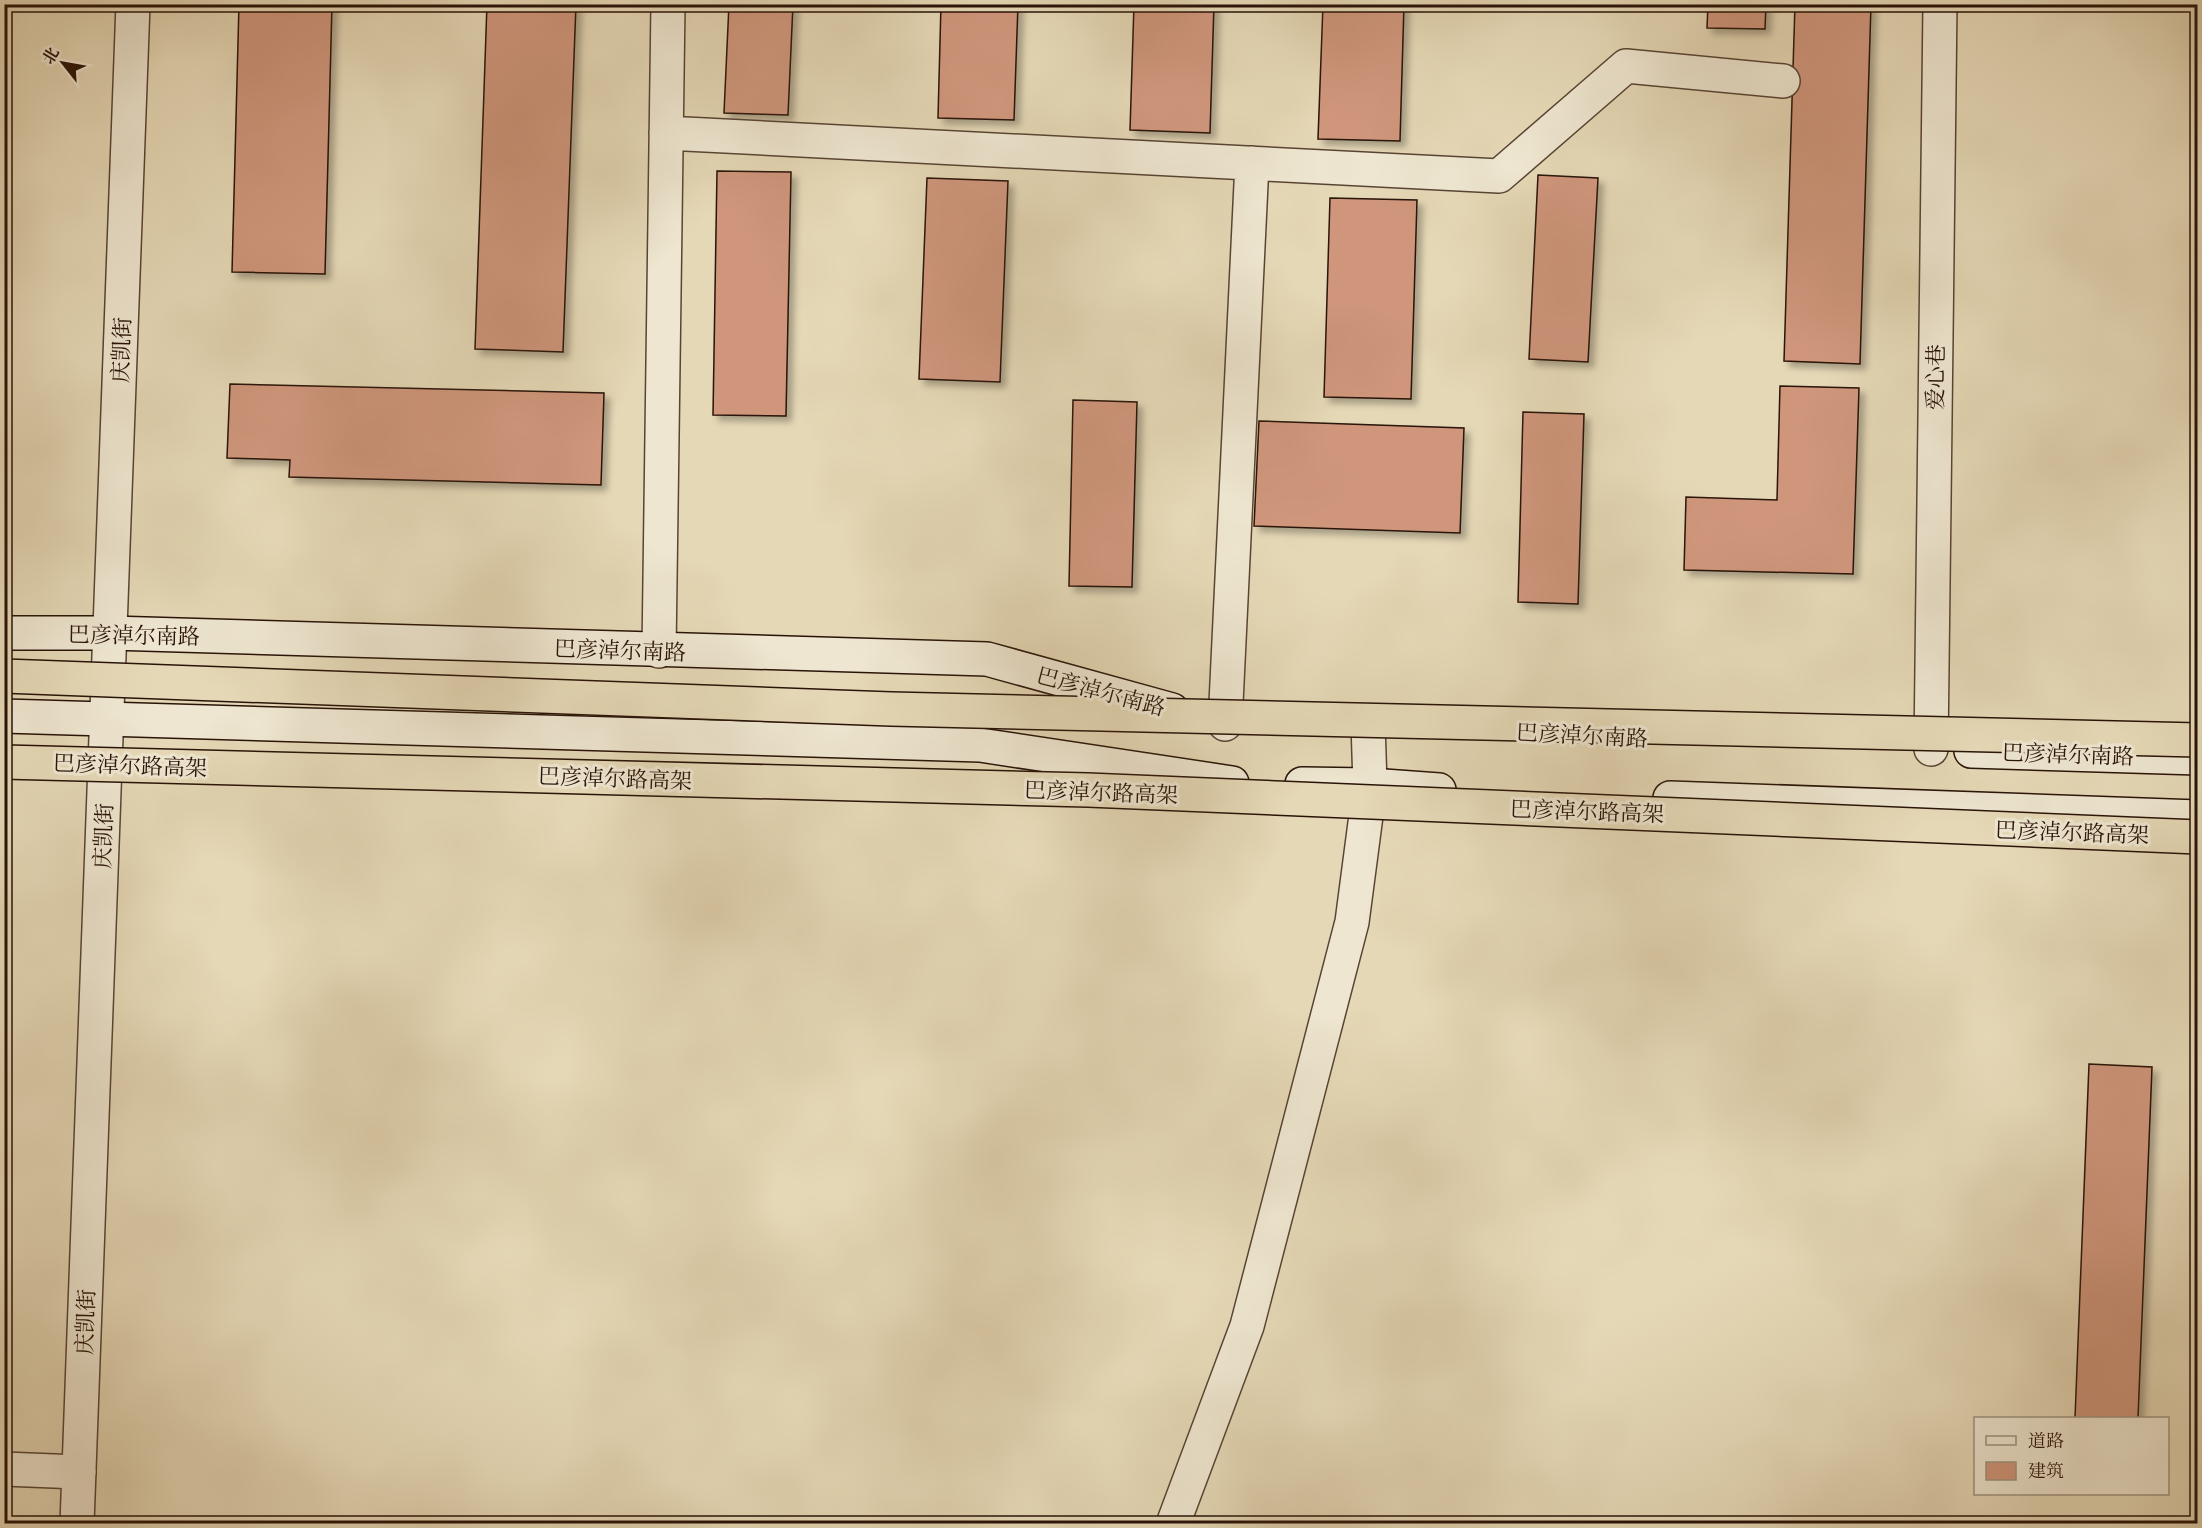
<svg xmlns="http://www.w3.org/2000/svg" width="2202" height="1528" font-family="'EB Garamond','Noto Serif SC',serif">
  <defs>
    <filter id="shadow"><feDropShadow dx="5.5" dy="5.5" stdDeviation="3" flood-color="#0004"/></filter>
  </defs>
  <rect width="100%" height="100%" fill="#e5d8b6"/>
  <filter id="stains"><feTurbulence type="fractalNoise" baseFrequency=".00333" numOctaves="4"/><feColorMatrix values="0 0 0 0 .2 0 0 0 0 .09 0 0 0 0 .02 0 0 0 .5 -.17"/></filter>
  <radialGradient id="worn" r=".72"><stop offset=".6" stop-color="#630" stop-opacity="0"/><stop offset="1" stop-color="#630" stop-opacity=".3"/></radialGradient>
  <path fill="#cf967b" stroke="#291308" stroke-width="1.5" filter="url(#shadow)" d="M239 4H332L325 274 232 272Z
    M487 4H576L563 352 475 349Z
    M729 4H793L788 115 724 113Z
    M941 4H1018L1014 120 938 118Z
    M1134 4H1214L1210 133 1130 130Z
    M1323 4H1404L1400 141 1318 139Z
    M1708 4H1766L1765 29 1707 28Z
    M1795 4H1871L1860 364 1784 361Z
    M717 171 791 172 786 416 713 415Z
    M1538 175 1598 178 1588 362 1529 359Z
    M927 178 1008 181 1000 382 919 379Z
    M1330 198 1417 200 1411 399 1324 397Z
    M230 384 604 393 601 485 289 477 290 460 227 458Z
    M1780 386 1859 388 1853 574 1684 570 1686 497 1777 500Z
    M1073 400 1137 402 1132 587 1069 586Z
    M1523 412 1584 414 1578 604 1518 602Z
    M1259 421 1464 428 1460 533 1254 526Z
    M2089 1064 2152 1067 2138 1418H2075Z"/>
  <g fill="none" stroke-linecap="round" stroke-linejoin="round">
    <g stroke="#584434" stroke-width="36">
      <path id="minor" d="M666 133 1499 176 1626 66 1783 81
        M659 651 668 4
        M1225 724 1252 163
        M1931 749 1940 4
        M4 1469 79 1472
        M1173 1524 1247 1326 1352 922 1370 785 1368 723"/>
    </g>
    <g stroke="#584434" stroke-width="36">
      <path id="tertiary" d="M77 1524 133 4"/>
    </g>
    <g stroke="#291308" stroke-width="36">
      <path id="secondary" d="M4 633H111L987 659 1172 710
        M4 716 980 745 1232 783
        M1971 751 2198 758
        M1302 784 1370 785 1439 790
        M1670 798 2198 817"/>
    </g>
    <use href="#minor" stroke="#eee6d0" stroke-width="33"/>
    <use href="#tertiary" stroke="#eee6d0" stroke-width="33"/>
    <use href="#secondary" stroke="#eee6d0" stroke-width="33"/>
    <g stroke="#291308" stroke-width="36" stroke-linecap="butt">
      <path id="trunk-bridge" d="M4 676 891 709 2198 740
        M4 762 1088 790 2198 837"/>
    </g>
    <use href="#trunk-bridge" stroke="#e5d8b6" stroke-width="33"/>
  </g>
  <g text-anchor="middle" stroke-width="6" stroke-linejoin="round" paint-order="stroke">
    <g font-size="22" fill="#291308" stroke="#eee6d0">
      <text transform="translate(121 350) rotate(-88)" y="8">庆凯街</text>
      <text transform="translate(1935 377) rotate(-89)" y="8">爱心巷</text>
      <text transform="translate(134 635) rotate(1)" y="8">巴彦淖尔南路</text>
      <text transform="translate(620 650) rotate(2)" y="8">巴彦淖尔南路</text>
      <text transform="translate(1101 691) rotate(15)" y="8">巴彦淖尔南路</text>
      <text transform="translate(1582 735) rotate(3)" y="8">巴彦淖尔南路</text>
      <text transform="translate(2068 754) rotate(2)" y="8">巴彦淖尔南路</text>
      <text transform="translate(130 765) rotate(2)" y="8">巴彦淖尔路高架</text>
      <text transform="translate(615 778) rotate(2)" y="8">巴彦淖尔路高架</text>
      <text transform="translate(1101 792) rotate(2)" y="8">巴彦淖尔路高架</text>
      <text transform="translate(1587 811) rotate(2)" y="8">巴彦淖尔路高架</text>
      <text transform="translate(2072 832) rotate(2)" y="8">巴彦淖尔路高架</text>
      <text transform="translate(103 836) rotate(-88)" y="8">庆凯街</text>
      <text transform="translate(85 1322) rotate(-88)" y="8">庆凯街</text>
    </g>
  </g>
  <rect width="2202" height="1528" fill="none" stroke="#e5d8b6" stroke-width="24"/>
  <rect x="6" y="6" width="2190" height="1516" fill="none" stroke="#291308" stroke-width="3"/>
  <rect x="12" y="12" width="2178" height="1504" fill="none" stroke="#291308" stroke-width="1.5"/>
  <rect x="1974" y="1417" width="195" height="78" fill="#eee6d0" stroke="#9f9280" stroke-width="1.5"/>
  <rect x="1986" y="1436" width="30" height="9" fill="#eee6d0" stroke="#9f9280" stroke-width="1.5"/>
  <text x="2028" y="1447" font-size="18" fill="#291308">道路</text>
  <rect x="1986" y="1462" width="30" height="18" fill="#cf967b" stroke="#9f9280" stroke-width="1.5"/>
  <text x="2028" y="1477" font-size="18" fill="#291308">建筑</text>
  <g transform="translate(63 63) rotate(301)" stroke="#eee6d0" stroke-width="4.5" paint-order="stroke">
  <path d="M0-4.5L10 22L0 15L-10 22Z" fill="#291308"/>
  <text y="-9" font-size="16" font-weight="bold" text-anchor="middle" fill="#291308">北</text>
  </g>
  <rect width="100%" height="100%" filter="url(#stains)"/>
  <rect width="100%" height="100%" fill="url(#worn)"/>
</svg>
